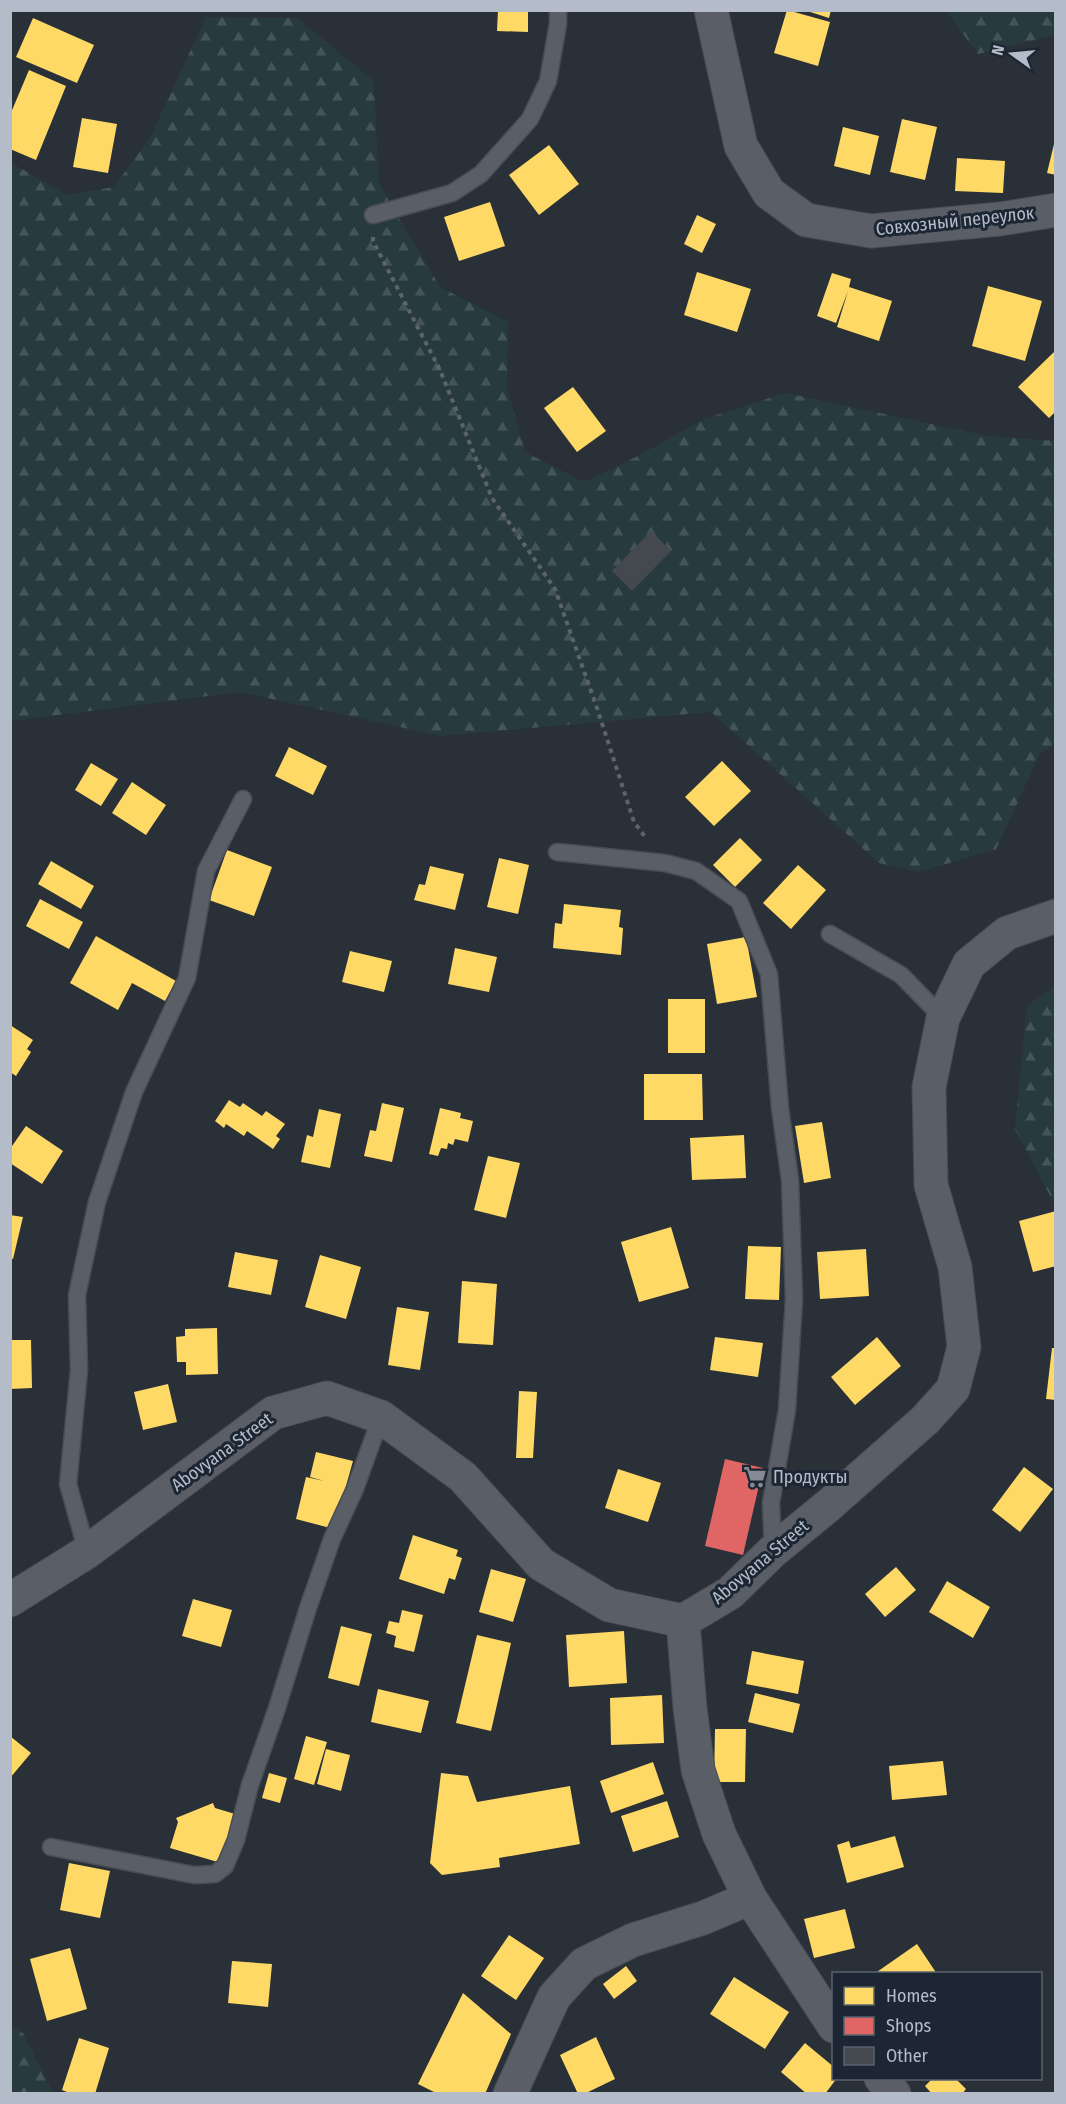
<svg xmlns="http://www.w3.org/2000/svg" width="1066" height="2104" font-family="'Fira Sans Condensed',sans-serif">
  <defs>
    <pattern id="forest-firs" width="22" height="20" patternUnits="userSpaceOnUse" patternTransform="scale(1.5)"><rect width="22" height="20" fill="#273a3e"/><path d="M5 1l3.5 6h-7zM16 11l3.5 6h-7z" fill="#445559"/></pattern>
  </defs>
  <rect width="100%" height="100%" fill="#2a3038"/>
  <path fill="url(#forest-firs)" d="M946 11H1055V35L978 54Z
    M206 17 297 18 374 81 379 184 440 287 508 322 507 387 525 452 584 482 636 457 704 419 786 393 988 436 1055 441V743L1040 754 996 849 919 872 879 863 711 712 441 736 240 692 11 721 10 162 66 195 114 187 151 136Z
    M1055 987V1205L1015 1129 1027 1005Z
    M10 2026 23 2033 53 2093H11Z"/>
  <path fill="#ffd966" d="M498 10H528V32L497 31Z
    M787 10 830 22 818 66 774 53Z
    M804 10H831L829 18Z
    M33 18 94 45 77 83 16 57Z
    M29 70 66 86 36 160 10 149V115Z
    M82 118 117 124 108 173 73 167Z
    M902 119 937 127 925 180 890 172Z
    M843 127 879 136 870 175 834 166Z
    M1055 140H1056V175L1047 173Z
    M549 145 579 184 539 215 509 175Z
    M957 158 1005 161 1003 193 955 191Z
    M490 202 505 246 459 261 444 217Z
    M697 215 716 224 702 253 684 244Z
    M697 272 751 289 737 332 684 315Z
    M832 273 851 279 849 287 892 301 879 341 837 327 848 291 836 323 817 316Z
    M988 286 1042 301 1025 361 972 346Z
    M1054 352 1056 354V411L1049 418 1018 387Z
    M573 387 606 431 577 452 544 408Z
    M289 747 327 766 313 795 275 776Z
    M722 761 751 791 714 826 685 797Z
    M91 763 118 779 101 806 75 790Z
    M132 782 166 805 146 835 112 813Z
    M740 838 762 860 735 887 713 865Z
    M227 850 272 867 254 916 209 900Z
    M499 858 529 865 518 914 487 907Z
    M51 861 94 886 81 909 38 884Z
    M798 865 826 890 791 929 763 903Z
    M430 866 464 874 455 910 414 900 419 884 425 885Z
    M40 899 83 922 69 949 26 926Z
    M564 904 621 910 619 927 623 928 621 955 553 948 555 923 562 924Z
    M96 936 176 981 165 1001 132 983 118 1010 70 983Z
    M746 937 757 997 717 1004 707 944Z
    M455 948 497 957 489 992 448 984Z
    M350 951 392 961 384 992 342 982Z
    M668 999H705V1053H668Z
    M10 1025 33 1040 27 1049 31 1052 16 1076 10 1072Z
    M644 1074H702L703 1120H644Z
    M229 1100 240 1107 243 1103 262 1116 266 1111 285 1124 276 1136 280 1139 273 1149 247 1131 244 1136 226 1124 224 1128 215 1121Z
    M382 1103 404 1108 392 1162 364 1156 370 1130 376 1131Z
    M440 1108 461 1113 460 1118 473 1121 468 1142 455 1139 453 1145 448 1143 447 1149 441 1148 438 1156 429 1154Z
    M319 1109 341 1114 330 1168 301 1162 307 1135 313 1137Z
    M822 1122 831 1178 804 1183 795 1126Z
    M26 1126 63 1151 42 1184 10 1163V1149Z
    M744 1135 746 1178 692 1180 690 1138Z
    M488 1156 520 1163 506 1218 474 1210Z
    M1056 1211V1266L1033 1272 1019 1221Z
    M10 1215 23 1217 13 1259 10 1258Z
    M671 1227 689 1288 639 1302 621 1242Z
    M748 1246 781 1247 779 1300 745 1299Z
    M866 1249 869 1296 820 1299 817 1252Z
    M235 1252 278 1260 271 1295 228 1287Z
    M320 1255 361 1267 346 1319 305 1307Z
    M462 1281 497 1284 493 1345 458 1343Z
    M397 1307 429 1312 420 1370 388 1365Z
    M217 1328 218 1374 186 1375V1362H177L176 1337 185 1336V1329Z
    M715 1337 763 1343 758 1377 710 1370Z
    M877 1337 901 1366 855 1405 831 1377Z
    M10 1340H31L32 1388 10 1389Z
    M1052 1348H1056V1400L1046 1399Z
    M168 1384 177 1422 143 1430 134 1392Z
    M519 1391 537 1392 533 1458H516Z
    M316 1452 353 1461 334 1529 296 1519 306 1477 324 1481 310 1477Z
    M1024 1467 1053 1489 1020 1532 992 1510Z
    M618 1469 661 1483 648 1522 605 1508Z
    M413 1535 458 1550 456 1556 462 1558 455 1580 449 1578 444 1594 399 1579Z
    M896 1567 916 1590 885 1617 865 1594Z
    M491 1569 526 1579 513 1622 479 1612Z
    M947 1581 990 1607 973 1638 929 1612Z
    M193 1599 232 1610 221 1647 182 1636Z
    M402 1610 423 1615 414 1652 394 1647 396 1636 386 1633 389 1621 399 1623Z
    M341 1626 372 1634 359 1686 328 1678Z
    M624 1631 627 1683 569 1687 566 1635Z
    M477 1635 511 1643 491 1731 456 1723Z
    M752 1651 804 1661 798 1694 746 1684Z
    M378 1689 429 1701 421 1733 371 1722Z
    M755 1693 800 1704 793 1733 748 1722Z
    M662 1695 664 1743 611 1745 610 1698Z
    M715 1729H746L745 1782H714Z
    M10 1736 31 1753 10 1778Z
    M306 1736 327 1742 314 1785 294 1779Z
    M326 1749 350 1755 341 1791 317 1784Z
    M943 1761 947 1795 892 1800 889 1766Z
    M653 1762 664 1794 611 1813 600 1781Z
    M269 1773 287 1778 280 1803 262 1798Z
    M441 1773 468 1776 477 1802 570 1786 580 1844 499 1858 500 1867 442 1875 430 1863Z
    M667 1801 679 1837 633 1852 621 1816Z
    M213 1803 215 1808 235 1814 221 1863 170 1848 178 1822 176 1818Z
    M895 1836 904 1867 847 1883 837 1845 849 1841 851 1848Z
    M69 1863 110 1871 100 1918 60 1910Z
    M845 1909 855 1948 814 1958 804 1919Z
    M509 1935 544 1958 516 2000 481 1976Z
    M917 1944 937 1974H874Z
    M70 1948 87 2009 47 2021 30 1959Z
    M232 1961 272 1964 268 2007 228 2003Z
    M626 1966 637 1981 614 1999 603 1984Z
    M734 1977 789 2012 765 2049 710 2014Z
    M463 1993 511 2034 485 2094H438L418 2084Z
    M596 2037 615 2079 584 2094H578L560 2055Z
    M79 2038 109 2048 95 2094H72L62 2090Z
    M805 2043 834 2067V2078H837L825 2094H807L781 2072Z
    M933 2078H955L966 2089 962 2094H932L925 2086Z"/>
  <path fill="#e06666" d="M725 1459 763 1468 743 1555 705 1546Z"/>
  <path fill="#444950" d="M651 531 671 551 632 591 612 571Z"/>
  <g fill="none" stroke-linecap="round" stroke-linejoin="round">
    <g stroke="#484c53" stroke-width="19">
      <path id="service" d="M373 215 452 193 481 174 530 119 548 81 558 24V10
        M557 852 665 863 696 871 739 901 769 974 780 1108 790 1180 794 1299 787 1410 771 1503 773 1551
        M830 934 901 975 943 1018
        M87 1552 68 1484 79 1370 77 1295 97 1202 134 1092 187 978 206 871 243 799
        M51 1847 194 1875 215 1874 225 1866 236 1840 250 1785 276 1711 308 1608 332 1539 355 1489 381 1417"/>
    </g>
    <g stroke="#484c53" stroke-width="35">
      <path id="minor" d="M711 10 741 146 769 193 806 220 871 231 1000 219 1056 210
        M683 1621 690 1708 698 1770 719 1834 750 1898 834 2026
        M881 2078 894 2094
        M510 2094 554 1997 584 1964 633 1940 703 1918 750 1898"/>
    </g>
    <g stroke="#484c53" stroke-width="35">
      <path id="tertiary" d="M10 1600 87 1552 273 1413 327 1398 381 1417 463 1477 541 1564 609 1605 683 1621 730 1593 773 1551 829 1505 925 1420 953 1389 964 1347 955 1267 931 1185 929 1087 943 1018 969 964 1007 933 1056 916"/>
    </g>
    <path stroke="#5d636a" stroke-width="4" stroke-dasharray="4.5 4.5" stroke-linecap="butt" d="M373 237V241L440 370 492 498 555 589 597 708 634 822 646 838"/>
    <use href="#service" stroke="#5a5e66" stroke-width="16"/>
    <use href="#minor" stroke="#5a5e66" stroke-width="33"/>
    <use href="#tertiary" stroke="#5a5e66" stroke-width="33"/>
  </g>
  <defs>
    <g id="supermarket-bare" transform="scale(1.8)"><path d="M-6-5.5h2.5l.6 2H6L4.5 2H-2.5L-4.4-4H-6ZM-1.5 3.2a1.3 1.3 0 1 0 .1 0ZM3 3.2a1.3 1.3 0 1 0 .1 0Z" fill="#848b96" stroke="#1d2633" stroke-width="2.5" paint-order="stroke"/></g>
  </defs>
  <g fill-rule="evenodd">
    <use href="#supermarket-bare" x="755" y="1477"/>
  </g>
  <g text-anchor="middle" stroke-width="6" stroke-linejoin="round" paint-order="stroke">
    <g font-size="18" fill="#b4bcc9" stroke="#1d2633">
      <text transform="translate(955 221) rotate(-6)" y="6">Совхозный переулок</text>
      <text transform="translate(222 1452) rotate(-36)" y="6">Abovyana Street</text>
      <text transform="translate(760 1562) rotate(-40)" y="6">Abovyana Street</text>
    </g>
    <g font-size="18" fill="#b4bcc9" stroke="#1d2633" text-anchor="start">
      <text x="773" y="1483">Продукты</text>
    </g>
  </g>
  <rect width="1066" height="2104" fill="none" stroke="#b4bcc9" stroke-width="24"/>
  <rect x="832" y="1972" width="210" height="108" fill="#1d2633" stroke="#59626f" stroke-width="1.5"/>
  <rect x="844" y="1987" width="30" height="18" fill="#ffd966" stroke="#59626f" stroke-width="1.5"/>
  <text x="886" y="2002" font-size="18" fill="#b4bcc9">Homes</text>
  <rect x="844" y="2017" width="30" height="18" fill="#e06666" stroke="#59626f" stroke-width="1.5"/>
  <text x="886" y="2032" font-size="18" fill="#b4bcc9">Shops</text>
  <rect x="844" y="2047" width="30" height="18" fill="#444950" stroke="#59626f" stroke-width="1.5"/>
  <text x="886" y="2062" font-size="18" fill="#b4bcc9">Other</text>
  <g transform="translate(1012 54) rotate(285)" stroke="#1d2633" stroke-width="4.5" paint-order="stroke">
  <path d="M0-4.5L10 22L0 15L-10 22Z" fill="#b4bcc9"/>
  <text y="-9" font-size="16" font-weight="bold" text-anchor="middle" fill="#b4bcc9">N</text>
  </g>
</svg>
